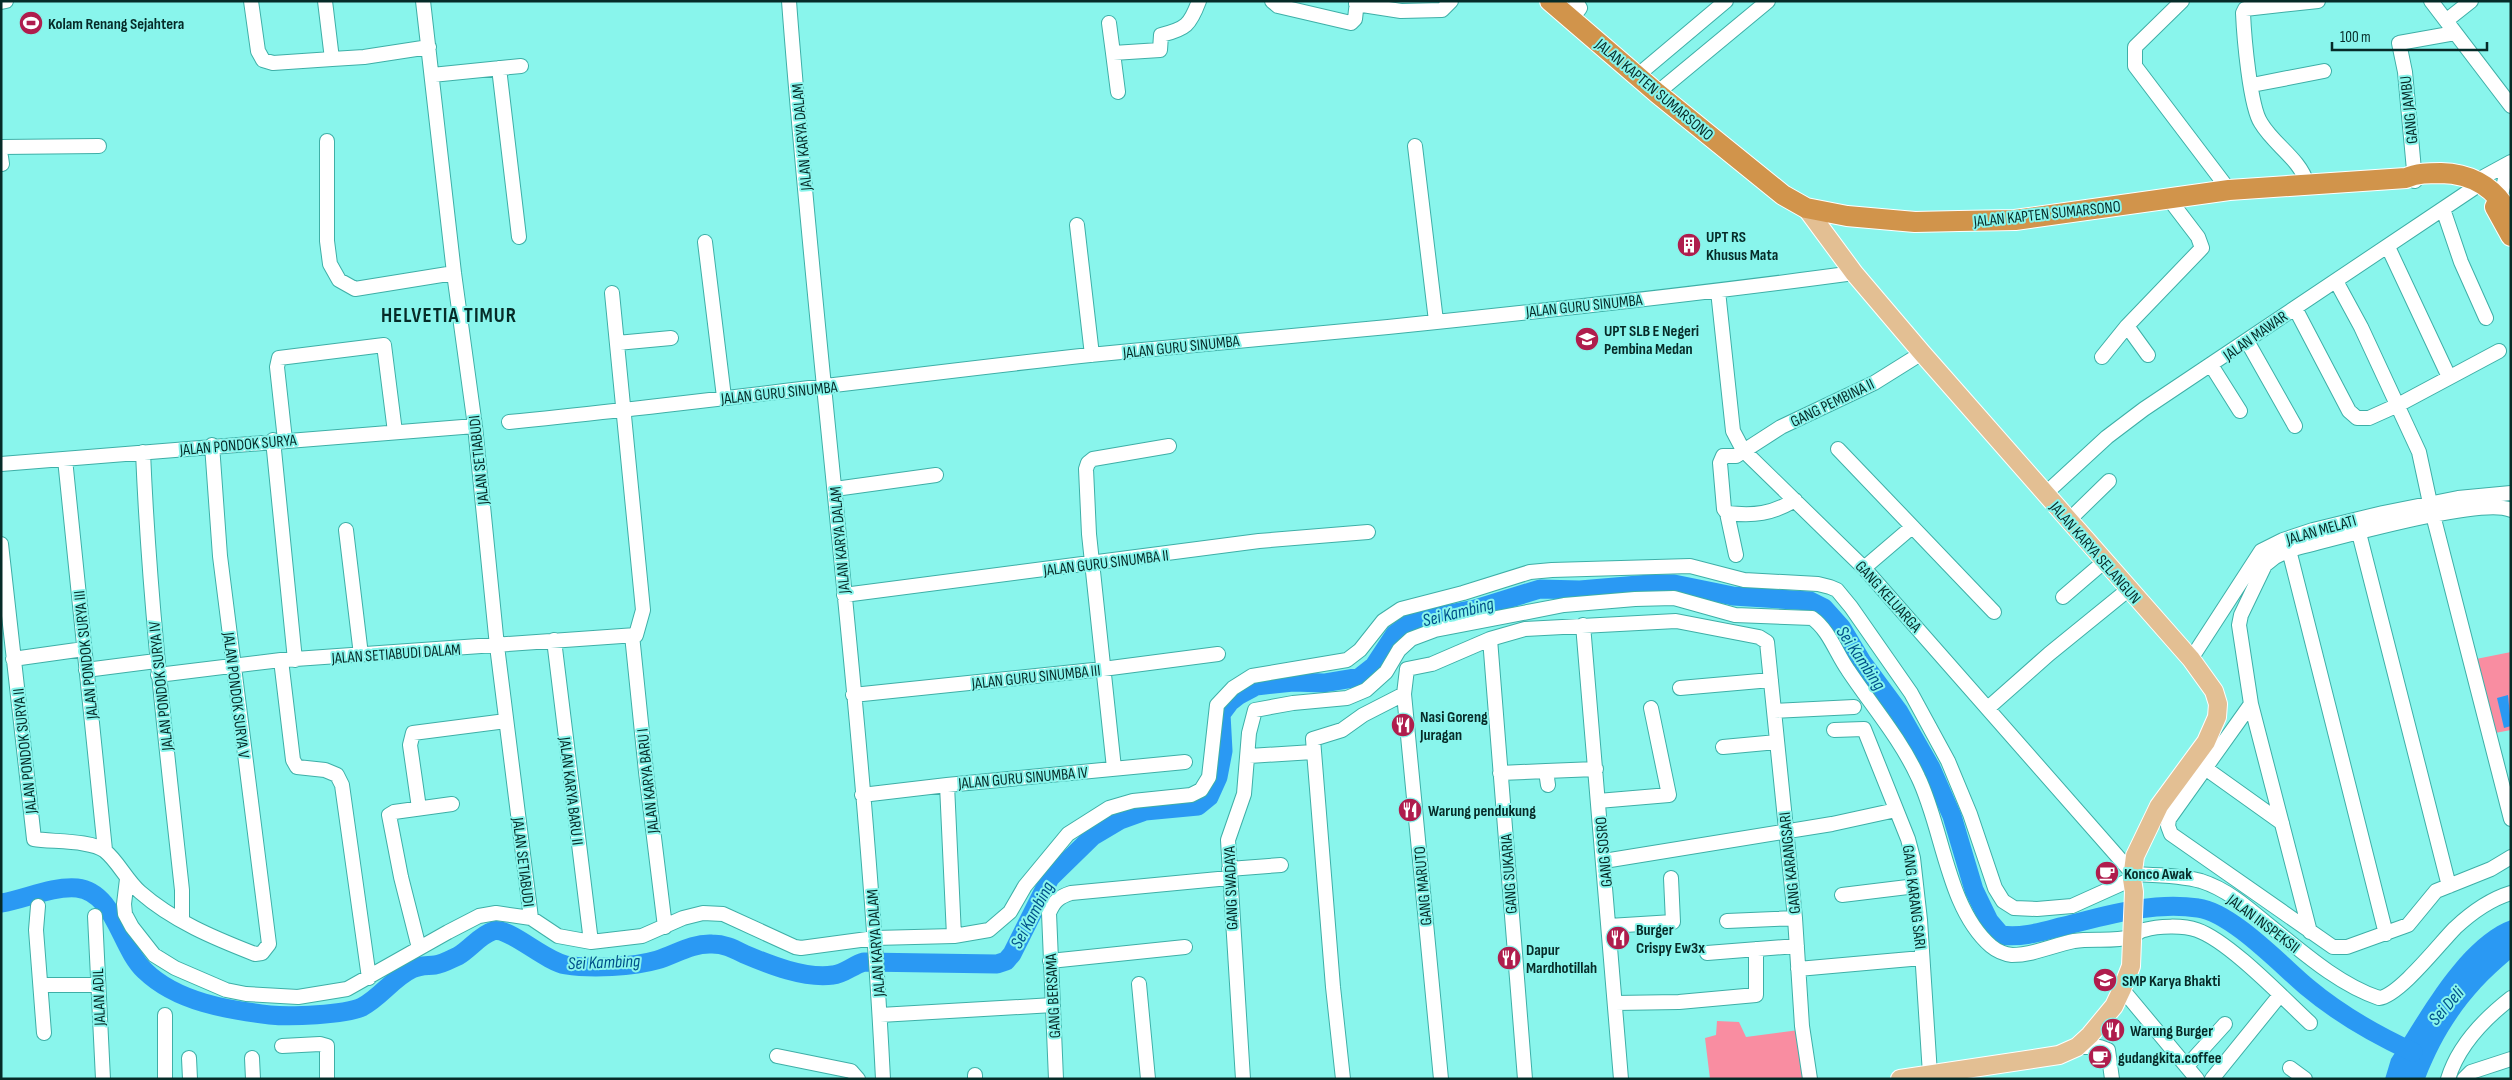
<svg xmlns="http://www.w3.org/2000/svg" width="2512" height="1080" font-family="'Sofia Sans Condensed',sans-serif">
  <rect width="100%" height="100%" fill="#89f5ec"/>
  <path fill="#f98da1" d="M2511 652V730L2495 733 2476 659Z
    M1717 1021 1739 1022 1746 1037 1799 1030 1806 1079H1710L1705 1038 1716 1035Z"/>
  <path fill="#2a99f3" d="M2508 695 2511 726 2504 728 2497 698Z
    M2511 920V959C2470 993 2444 1030 2425 1079H2385L2391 1059C2420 1015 2460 938 2511 920Z"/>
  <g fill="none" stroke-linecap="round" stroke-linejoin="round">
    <path stroke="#2a99f3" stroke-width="19" d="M1 903C26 899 51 886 77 888 115 892 120 948 145 971 177 1002 228 1010 270 1015 290 1017 344 1015 362 1007 381 997 393 978 412 969 420 965 427 966 435 965 443 964 451 959 458 956 470 949 480 935 493 931 508 926 544 961 566 965 591 969 633 967 657 960 676 954 692 943 712 944 725 944 734 949 744 954 770 965 805 979 833 975 844 974 853 965 864 962L997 964 1006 961 1012 954 1050 878 1093 836 1120 820 1145 811 1198 806 1209 797 1218 777 1223 751 1221 714 1230 702 1239 695 1256 686 1293 682 1324 683 1360 677 1374 666 1395 634 1407 625 1419 620 1475 609 1540 589 1580 590 1650 584H1674L1733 596 1810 601 1824 608 1841 627 1862 662 1899 712 1931 768 1952 816 1974 890 1989 921 2001 935C2021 938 2041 932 2060 927 2105 916 2151 901 2198 908 2231 912 2281 965 2307 987 2338 1013 2376 1035 2413 1052"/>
    <g stroke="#3eafa7" stroke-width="16">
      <path id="minor" d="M251 1 258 51 263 60 273 63 332 59
        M325 1 332 59 364 57 429 47
        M423 1 454 273 475 426 497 646 531 918
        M789 1C816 361 865 719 883 1079
        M1272 1 1278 6 1351 23 1355 19 1357 1
        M2182 1 2135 47V66L2229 190
        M2431 1 2511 106
        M1 2 6 1
        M1356 4 1401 11 1442 10 1451 1
        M1571 20 1580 8 1576 1
        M2447 20 2471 1
        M1109 23 1113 53
        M499 68 519 237
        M432 75 521 66
        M1638 75 1726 1
        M2252 85 2324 71
        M1118 92 1113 53 1160 50 1161 35C1186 29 1190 25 1199 1
        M1657 93 1768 1
        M327 141V241L330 264 339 280 355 289 454 273
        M1415 146 1436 321
        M1 147 99 146
        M1 157 2 164
        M2478 180 2511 162
        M2415 181 2405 72 2399 43 2455 33
        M2307 183C2299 158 2274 145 2261 123 2250 107 2244 36 2243 13L2245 9 2318 1
        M2500 199 2509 163
        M2443 209 2461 262 2486 318
        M1077 225 1092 355
        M705 242 724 397
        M2388 247 2449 377
        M2336 281 2361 327 2419 452 2430 503
        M1718 291 1733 431 1743 450 1864 568 2133 874C2154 875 2180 875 2201 881 2226 889 2246 906 2265 922 2299 949 2337 984 2379 998 2399 996 2440 943 2455 928 2470 914 2491 899 2511 893
        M2295 308 2349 411 2357 418H2369L2398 405 2499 351
        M2127 326 2148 355
        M2247 341 2295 426
        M617 343 671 338
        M2102 357 2127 326 2202 248 2198 237 2169 199
        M2211 365 2240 411
        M509 422C703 403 896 376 1090 355 1189 345 1288 337 1388 327 1543 311 1699 294 1854 273
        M273 440 295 660
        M285 440 277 367 279 358 384 345 395 432
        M1838 449 1994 612
        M143 452C149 599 166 744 182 890V920
        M65 459 105 850
        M1 464 475 426
        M835 489 936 475
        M2045 494 2107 437 2144 409 2474 188
        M1795 500C1772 514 1754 516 1727 513L1724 509 1720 463 1723 456H1736L1781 427 1874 383 1922 353
        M1727 513 1736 555
        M2433 515 2511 819
        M2069 520 2109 481
        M346 530 361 655
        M2359 533 2449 886
        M1 544 34 839C51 842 92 840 105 851 117 860 127 881 140 892 173 921 214 938 255 954L262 953 269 944 220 556 212 445
        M2289 550 2386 934
        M1864 568 1912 527
        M844 595 1259 541 1368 532
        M2063 597 2105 561
        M1583 625 1621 1079
        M632 635 646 772 665 927
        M1490 639 1525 1079
        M554 640 591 942
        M13 659 84 649
        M2191 659 2261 551 2283 540 2313 530 2383 513 2458 498 2511 493
        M281 660 293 760 297 767 325 770 337 775 342 785 369 978
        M86 670 156 661
        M158 675 281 660 636 635 643 610 612 293
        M1680 688 1771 680
        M853 695 1103 669 1218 654
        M2251 704 2169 819 2168 826 2171 834 2333 947H2347L2408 925 2436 891 2491 869 2511 857
        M1988 708 2049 654 2129 589
        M1774 711 1854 707
        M1834 730 1864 729 1908 839 1913 858 1920 920 1930 1074
        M1723 747 1777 742
        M1249 756 1313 752
        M1114 768 1089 534 1086 469 1088 463 1093 459 1169 446
        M2205 768 2282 823
        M1546 771 1596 769
        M1500 773 1546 771 1548 785
        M947 785 954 936
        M862 795 947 785 1185 762
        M1598 801 1669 795 1651 708
        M419 808 410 745 413 733 506 721
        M1604 861 1832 824 1896 810
        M1229 869 1281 865
        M127 879 124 904 125 914 132 927 154 955 175 968 226 990 246 994 298 997 347 989 448 932 479 916 496 913 531 918 558 936 591 942 642 936 683 918 703 913 723 914 795 947 801 948 875 938 954 936 989 930 1010 912 1025 886 1068 834 1109 808 1133 801 1191 795 1201 790 1209 777 1217 705 1233 688 1252 676 1347 660 1360 650 1383 621 1401 609 1463 593 1530 572 1552 570 1690 566 1744 580 1818 584 1830 587 1837 590 1851 607 1911 693 1948 761 1970 814 1995 888 2003 901 2014 908 2037 909 2072 906 2132 879
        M1842 895 1916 886
        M38 906 36 930 44 1033
        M95 916 103 1079
        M1727 921 1795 918
        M1609 926 1673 922 1671 878
        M2310 932 2251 704 2239 625 2241 615 2265 565 2275 557 2289 550C2327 541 2481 496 2511 510
        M419 948 401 877 389 815 394 812 452 804
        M1707 953 1797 946
        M1050 961 1185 947
        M1798 969 1922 958
        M1139 984 1148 1079
        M42 985H97
        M2122 989 2197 1079
        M1615 1003 1679 1002 1756 995V949
        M880 1015 1053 1005
        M282 1046 320 1044 327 1046V1079
        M2077 1047H2100L2108 1050 2112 1079
        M777 1056 851 1071 858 1079
        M189 1058 190 1079
        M252 1058 253 1079
        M2187 1066 2225 1024
        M2290 1068 2305 1079
        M975 1075V1079
        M165 1079V1015
        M1056 1079 1049 913C1054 901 1059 897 1071 893L1229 878
        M1243 1079 1228 840 1244 794 1249 733 1255 710 1293 703 1347 698 1366 690 1386 672 1399 650 1411 639 1435 630 1564 605 1635 599 1674 598 1735 615 1812 618C1829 630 1836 653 1848 670 1872 706 1900 738 1918 777 1943 828 1947 908 1991 946 1997 951 2004 954 2012 955 2034 955 2053 945 2074 941 2092 938 2114 942 2131 937 2136 935 2139 931 2144 930 2158 926 2183 925 2197 930 2229 941 2284 999 2310 1023
        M1343 1079 1333 987 1313 739 1342 730 1363 715 1404 694
        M1441 1079 1404 694 1407 669 1432 664 1490 639 1525 629 1676 621 1759 637 1767 642 1795 918 1802 1026 1810 1079
        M2212 1079 2280 995
        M2448 1079C2458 1046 2484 1019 2511 998
        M2464 1079 2471 1072 2511 1059"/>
    </g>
    <g stroke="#fff" stroke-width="20">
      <path id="major" d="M1806 208 1854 273 1922 353 2191 659 2214 691 2218 704 2217 717 2206 742 2159 806 2135 856 2132 879 2134 892 2131 966 2122 989 2114 1006 2090 1035 2077 1047 2059 1055 1900 1079"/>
    </g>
    <g stroke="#fff" stroke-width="22">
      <path id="highway" d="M1550 1 1657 93 1783 195 1806 208 1847 216 1915 222 1959 221 2015 220 2229 190 2406 178C2417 173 2429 173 2441 173 2474 174 2496 188 2511 217
        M2495 207 2511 236"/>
    </g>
    <use href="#minor" stroke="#fff" stroke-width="14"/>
    <use href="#major" stroke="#e3bf93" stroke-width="18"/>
    <use href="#highway" stroke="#d1944b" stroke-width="20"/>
  </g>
  <defs>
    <g id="stadium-disc" transform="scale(1.25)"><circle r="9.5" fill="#af1d4d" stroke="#89f5ec"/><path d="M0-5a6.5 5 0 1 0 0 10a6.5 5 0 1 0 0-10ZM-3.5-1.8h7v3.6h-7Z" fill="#fff"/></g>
    <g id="building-disc" transform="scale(1.25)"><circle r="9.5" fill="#af1d4d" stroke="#89f5ec"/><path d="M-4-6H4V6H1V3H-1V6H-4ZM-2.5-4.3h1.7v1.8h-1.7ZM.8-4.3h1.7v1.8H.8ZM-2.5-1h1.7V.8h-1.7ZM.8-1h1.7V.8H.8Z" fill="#fff"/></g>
    <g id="school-disc" transform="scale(1.25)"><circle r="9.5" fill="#af1d4d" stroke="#89f5ec"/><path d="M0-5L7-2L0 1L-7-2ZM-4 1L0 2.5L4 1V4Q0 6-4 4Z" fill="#fff"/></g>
    <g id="restaurant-disc" transform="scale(1.25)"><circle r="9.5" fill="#af1d4d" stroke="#89f5ec"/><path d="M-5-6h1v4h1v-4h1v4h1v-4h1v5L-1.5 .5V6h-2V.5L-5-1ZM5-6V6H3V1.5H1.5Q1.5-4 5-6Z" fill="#fff"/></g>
    <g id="cafe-disc" transform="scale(1.25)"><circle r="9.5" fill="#af1d4d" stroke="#89f5ec"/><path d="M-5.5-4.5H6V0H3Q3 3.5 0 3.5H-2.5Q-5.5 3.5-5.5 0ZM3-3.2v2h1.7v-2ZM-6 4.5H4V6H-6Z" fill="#fff"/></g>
  </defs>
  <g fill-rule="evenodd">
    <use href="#stadium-disc" x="31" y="23"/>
    <use href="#building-disc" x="1689" y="245"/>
    <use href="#school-disc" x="1587" y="339"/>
    <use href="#restaurant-disc" x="1403" y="725"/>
    <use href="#restaurant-disc" x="1410" y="810"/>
    <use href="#cafe-disc" x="2107" y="873"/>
    <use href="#restaurant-disc" x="1618" y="938"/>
    <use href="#restaurant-disc" x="1509" y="958"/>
    <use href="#school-disc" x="2105" y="980"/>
    <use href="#restaurant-disc" x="2113" y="1030"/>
    <use href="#cafe-disc" x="2100" y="1057"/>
  </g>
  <g text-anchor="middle" stroke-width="4" stroke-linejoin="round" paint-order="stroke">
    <g font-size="16" font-weight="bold" fill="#062b28" stroke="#89f5ec" text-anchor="start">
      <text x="48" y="29">Kolam Renang Sejahtera</text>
      <text x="1706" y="242">UPT RS<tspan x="1706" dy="18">Khusus Mata</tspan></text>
      <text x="1604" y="336">UPT SLB E Negeri<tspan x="1604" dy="18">Pembina Medan</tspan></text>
      <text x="1420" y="722">Nasi Goreng<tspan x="1420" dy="18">Juragan</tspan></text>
      <text x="1428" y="816">Warung pendukung</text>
      <text x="2124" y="879">Konco Awak</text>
      <text x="1636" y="935">Burger<tspan x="1636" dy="18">Crispy Ew3x</tspan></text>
      <text x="1526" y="955">Dapur<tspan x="1526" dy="18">Mardhotillah</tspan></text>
      <text x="2122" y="986">SMP Karya Bhakti</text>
      <text x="2130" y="1036">Warung Burger</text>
      <text x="2118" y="1063">gudangkita.coffee</text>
    </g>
    <g font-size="16" fill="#062b28" stroke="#89f5ec">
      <text transform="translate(1655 89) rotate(40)" y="6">JALAN KAPTEN SUMARSONO</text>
      <text transform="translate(2408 110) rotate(-96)" y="6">GANG JAMBU</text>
      <text transform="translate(801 137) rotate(-95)" y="6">JALAN KARYA DALAM</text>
      <text transform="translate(2047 213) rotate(-6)" y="6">JALAN KAPTEN SUMARSONO</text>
      <text transform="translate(1584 305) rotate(-6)" y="6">JALAN GURU SINUMBA</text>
      <text transform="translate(2255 335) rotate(-35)" y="6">JALAN MAWAR</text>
      <text transform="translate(1181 346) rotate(-6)" y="6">JALAN GURU SINUMBA</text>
      <text transform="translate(779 392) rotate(-6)" y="6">JALAN GURU SINUMBA</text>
      <text transform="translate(1832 402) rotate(-26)" y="6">GANG PEMBINA II</text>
      <text transform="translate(238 444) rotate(-5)" y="6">JALAN PONDOK SURYA</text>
      <text transform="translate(478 460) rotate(-96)" y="6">JALAN SETIABUDI</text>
      <text transform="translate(2321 529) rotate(-16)" y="6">JALAN MELATI</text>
      <text transform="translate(839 540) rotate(-95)" y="6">JALAN KARYA DALAM</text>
      <text transform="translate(2096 552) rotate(49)" y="6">JALAN KARYA SELANGUN</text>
      <text transform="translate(1106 562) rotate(-7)" y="6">JALAN GURU SINUMBA II</text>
      <text transform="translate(1889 596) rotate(48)" y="6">GANG KELUARGA</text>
      <text transform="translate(396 653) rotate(-4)" y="6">JALAN SETIABUDI DALAM</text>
      <text transform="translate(85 655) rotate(-96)" y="6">JALAN PONDOK SURYA III</text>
      <text transform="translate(1036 676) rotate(-6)" y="6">JALAN GURU SINUMBA III</text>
      <text transform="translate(160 686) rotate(-96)" y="6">JALAN PONDOK SURYA IV</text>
      <text transform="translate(237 695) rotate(83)" y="6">JALAN PONDOK SURYA V</text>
      <text transform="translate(24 751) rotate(-96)" y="6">JALAN PONDOK SURYA II</text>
      <text transform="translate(1023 777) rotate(-5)" y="6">JALAN GURU SINUMBA IV</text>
      <text transform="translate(647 781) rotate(-96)" y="6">JALAN KARYA BARU I</text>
      <text transform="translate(572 791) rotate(83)" y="6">JALAN KARYA BARU II</text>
      <text transform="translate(1603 852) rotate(-95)" y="6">GANG SOSRO</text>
      <text transform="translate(524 862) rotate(83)" y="6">JALAN SETIABUDI</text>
      <text transform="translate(1789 863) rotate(-96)" y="6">GANG KARANGSARI</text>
      <text transform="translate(1508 874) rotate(-94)" y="6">GANG SUKARIA</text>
      <text transform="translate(1422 886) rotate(-95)" y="6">GANG MARUTO</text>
      <text transform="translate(1230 888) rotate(-92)" y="6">GANG SWADAYA</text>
      <text transform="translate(1915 897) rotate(83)" y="6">GANG KARANG SARI</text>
      <text transform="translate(2264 923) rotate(37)" y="6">JALAN INSPEKSII</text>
      <text transform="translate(875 943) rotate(-94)" y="6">JALAN KARYA DALAM</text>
      <text transform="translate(1052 996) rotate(-93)" y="6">GANG BERSAMA</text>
      <text transform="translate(98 997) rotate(-92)" y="6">JALAN ADIL</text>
    </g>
    <g font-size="18" font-style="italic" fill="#00518a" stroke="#89f5ec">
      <text transform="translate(1458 612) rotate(-14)" y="6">Sei Kambing</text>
      <text transform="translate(1861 658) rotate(56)" y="6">Sei Kambing</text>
      <text transform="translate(1032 915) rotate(-62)" y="6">Sei Kambing</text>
      <text transform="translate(604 962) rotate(-2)" y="6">Sei Kambing</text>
      <text transform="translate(2446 1006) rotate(-49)" y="6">Sei Deli</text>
    </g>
    <g font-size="21" font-weight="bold" letter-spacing="1" fill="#062b28" stroke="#89f5ec">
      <text x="449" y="322">HELVETIA TIMUR</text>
    </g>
  </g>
  <rect width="2512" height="1080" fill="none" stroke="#062b28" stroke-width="5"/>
  <path d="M2332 42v8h155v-8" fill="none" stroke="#062b28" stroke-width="2.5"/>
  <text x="2340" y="42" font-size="15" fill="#062b28" stroke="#89f5ec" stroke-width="4" paint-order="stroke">100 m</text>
</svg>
